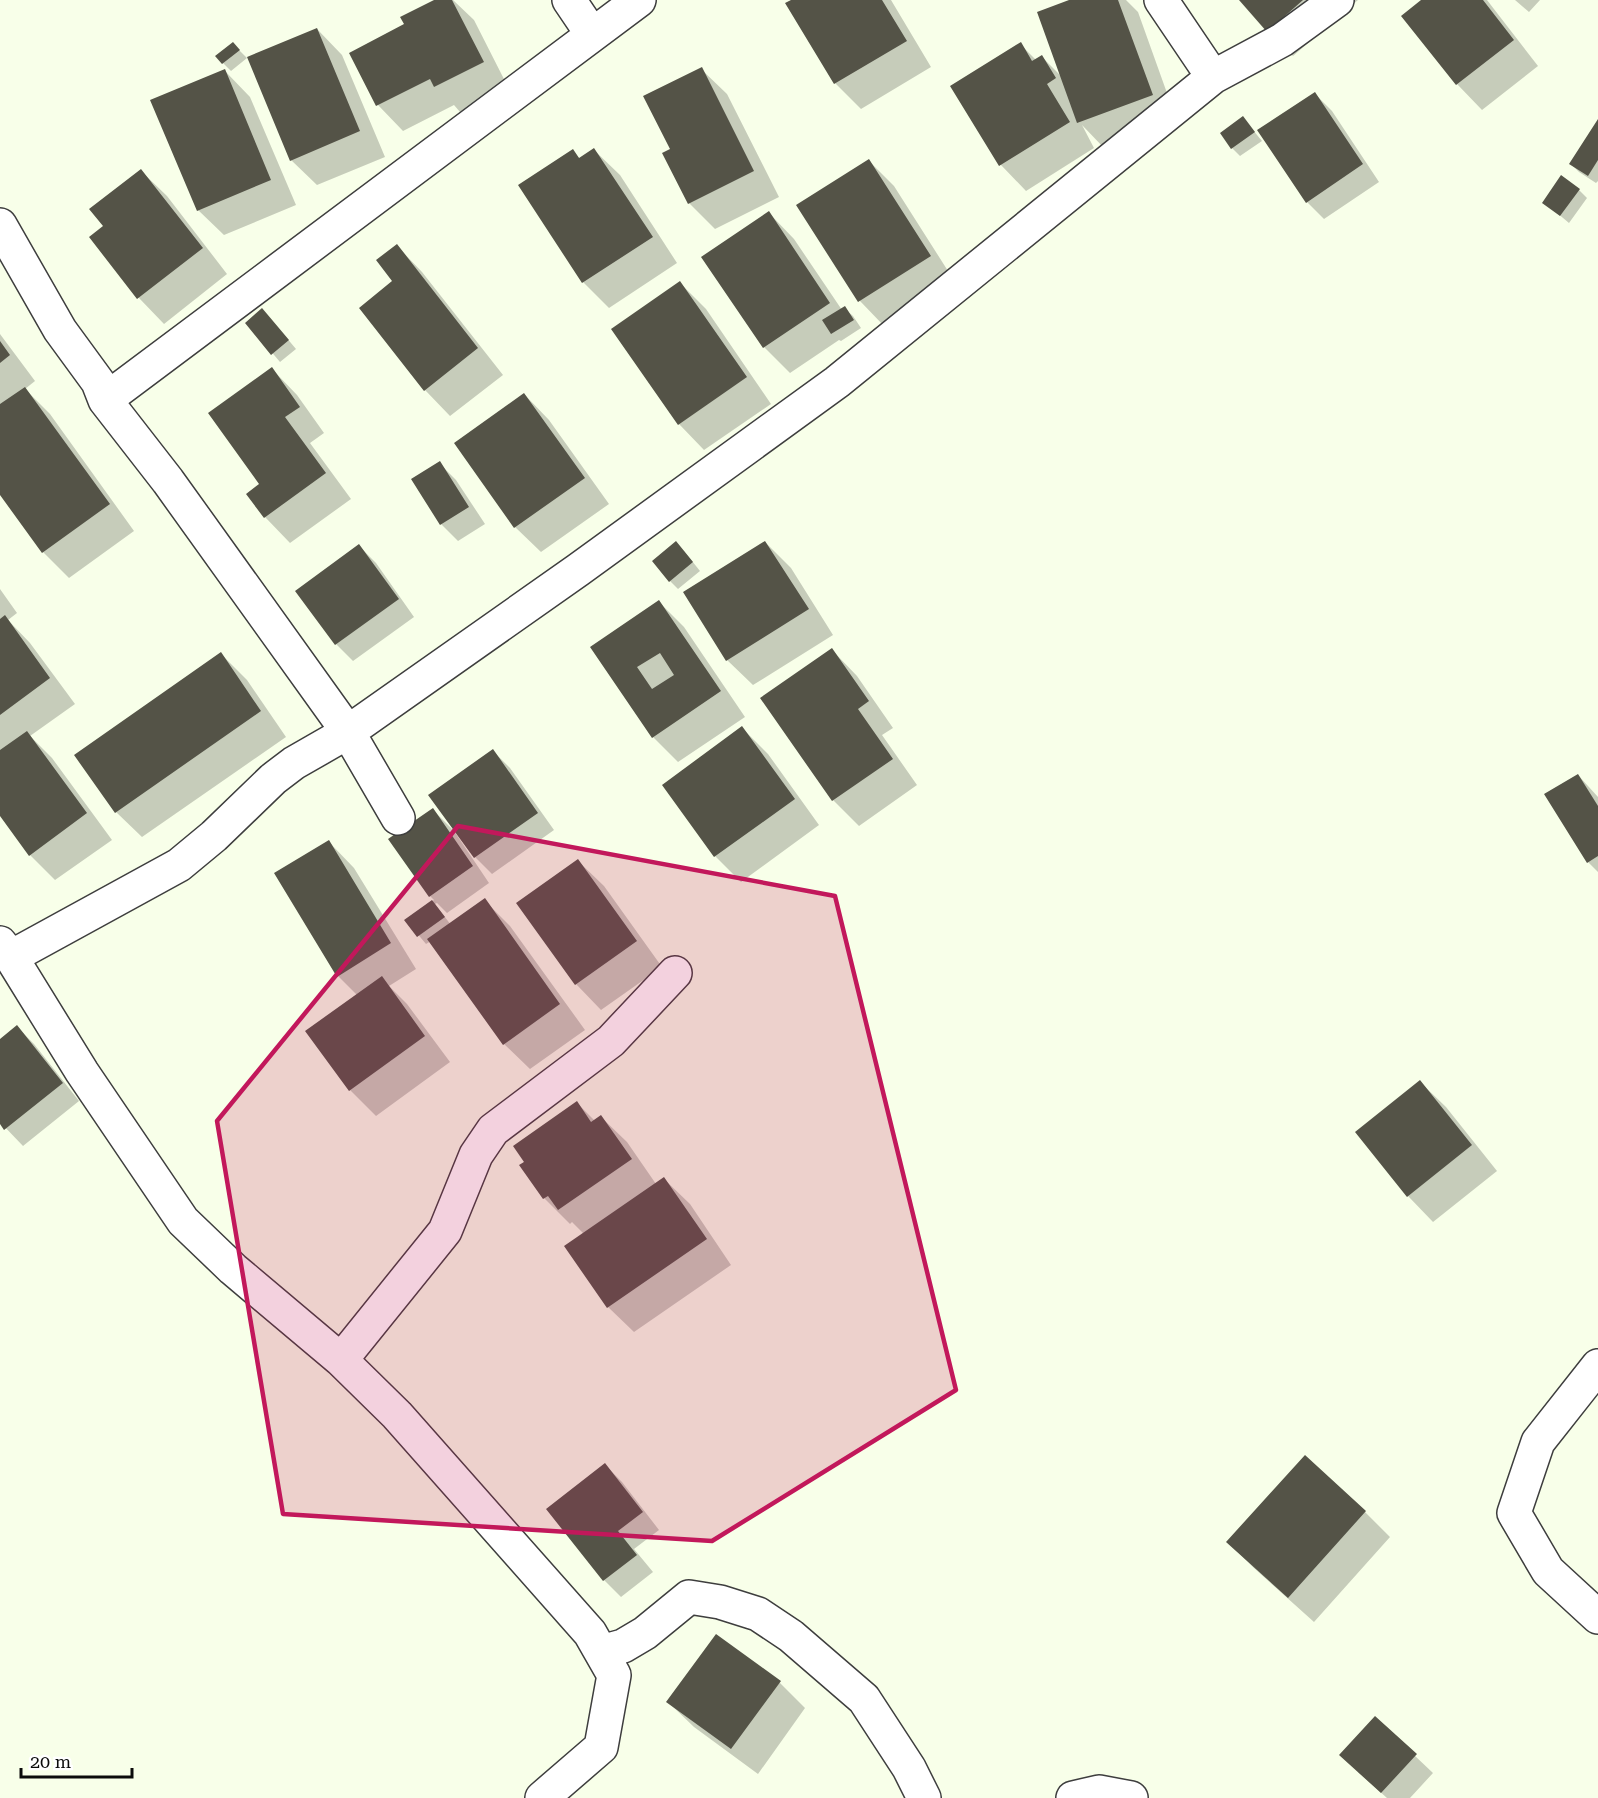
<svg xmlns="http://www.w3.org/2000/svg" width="1598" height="1798" font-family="'Roboto Serif',serif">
  <rect width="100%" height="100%" fill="#f8ffe9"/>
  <path fill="#0003" d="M438 0H453L474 20 508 87 460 112 454 105 403 131 378 105 351 54 406 25Z
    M794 0H891L931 67 861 109 835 83Z
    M1074 0H1126L1138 12 1177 121 1104 148 1082 125 1094 148 1026 191 1001 165 952 86 1020 44 1036 60 1042 57 1063 78Z
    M1241 0H1358L1293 56 1268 31Z
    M1424 0H1487L1538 66 1482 110 1457 84Z
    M1515 0H1540L1529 12Z
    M317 29 342 55 385 157 317 185 291 160Z
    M233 44 247 58 231 71 223 63Z
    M701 69 727 94 779 197 715 229 689 203 664 154 672 150Z
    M225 71 250 97 296 205 224 235 198 210Z
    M1315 94 1332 111 1379 182 1324 219 1307 202Z
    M1243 118 1262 141 1240 156 1232 148Z
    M1598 121V181L1596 183 1579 172 1571 164Z
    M594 150 620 175 677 263 609 308 583 282 520 186 573 151 580 159Z
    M869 161 894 186 955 282 885 327 860 301 799 205Z
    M141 171 167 196 227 274 164 324 139 298 91 237 105 226Z
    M1579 190 1587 198 1569 223 1544 202Z
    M769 213 794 239 842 310 844 308 853 316 861 328 841 341 839 340 790 373 764 347Z
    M397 246 422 272 503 375 450 416 425 390Z
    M680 283 706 309 771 404 704 450 679 424 613 329Z
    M270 318 296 349 280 362 247 323Z
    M0 334 35 381 25 389 50 414 134 531 69 578 43 552 0 493Z
    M272 369 297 395 324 433 310 443 351 499 290 543 265 517 261 485Z
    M524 394 549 420 609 504 541 552 515 527Z
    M439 463 456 480 485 524 458 541 441 524Z
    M765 542 791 568 833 635 753 685 727 660Z
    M359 546 376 563 414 617 353 661 336 644 297 591Z
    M684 551 700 571 678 589 670 581Z
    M0 589 17 613 8 620 30 643 75 704 30 736 52 758 112 840 55 880 30 855 0 813Z
    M659 602 684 627 745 717 678 762 653 737 592 647Z
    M832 650 857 676 893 728 882 735 917 785 859 826 833 800 762 698Z
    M221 654 247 680 286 737 142 837 116 812Z
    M742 728 768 754 819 825 741 882 715 856 664 785Z
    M493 751 510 768 554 830 492 874 475 857Z
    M1578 775 1598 797V872L1588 862Z
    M433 810 454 831 489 883 447 913 437 903 435 904 451 925 484 900 510 926 585 1030 530 1069 504 1044 431 941 426 944 406 920 434 900 430 896Z
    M329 842 354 868 416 969 389 986 407 1004 450 1062 376 1116 350 1090 307 1032 358 996 338 976Z
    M578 861 604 886 662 967 601 1010 576 984Z
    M17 1027 34 1044 79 1101 23 1146 0 1122V1041Z
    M1420 1082 1446 1107 1497 1171 1433 1222 1408 1196Z
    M577 1103 595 1121 601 1117 627 1142 656 1184 664 1179 690 1204 731 1265 634 1332 608 1307 584 1234 572 1222 570 1224 544 1198 521 1165Z
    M605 1465 622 1482 659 1530 634 1549 653 1572 621 1597 604 1580Z
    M1365 1512 1390 1537 1314 1622 1254 1568 1228 1542Z
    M780 1683 805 1708 758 1774 694 1727 668 1702Z
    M1375 1718 1433 1773 1410 1798H1387L1358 1772Z"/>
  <path fill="#545347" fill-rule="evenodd" d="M434 0H452L484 62 434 87 430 79 376 106 349 53 404 24 400 17Z
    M791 0H882L907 41 834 84 785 3Z
    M1069 0H1118L1153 95 1077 123 1037 12Z
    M1239 0H1303L1267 32Z
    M1421 0H1483L1514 40 1456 85 1401 16Z
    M317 28 360 131 290 161 247 57Z
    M233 42 240 50 222 64 215 56Z
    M1021 42 1032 61 1042 55 1056 78 1047 84 1070 122 999 166 950 86Z
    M702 67 754 171 688 204 662 153 670 149 643 96Z
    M225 69 271 180 197 211 150 100Z
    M1315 92 1363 164 1306 203 1257 130Z
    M1243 116 1255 132 1231 149 1220 133Z
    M1598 119V160L1588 176 1569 164Z
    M594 148 653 237 582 283 518 185 573 149 579 158Z
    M869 159 931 256 858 302 796 205Z
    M141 169 203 248 137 299 89 237 103 226 89 209Z
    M1561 175 1580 189 1560 216 1542 203Z
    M769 211 830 303 763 348 701 257Z
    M397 244 478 348 424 391 359 308 392 281 376 260Z
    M680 281 747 377 678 425 611 329Z
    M845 306 854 320 831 334 822 320Z
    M262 308 289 340 271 355 245 323Z
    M0 341 10 355 0 363Z
    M272 367 300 407 285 417 326 473 264 518 246 494 259 484 208 413Z
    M25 387 110 504 42 553 0 495V404Z
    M524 393 585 478 514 528 454 443Z
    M440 461 469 507 440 525 411 479Z
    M676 541 693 562 669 582 652 561Z
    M765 541 809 609 726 661 683 592Z
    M359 544 399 599 335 645 295 591Z
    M659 600 721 691 652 738 590 647ZM660 653 674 675 652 689 637 667Z
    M5 615 50 678 0 715V619Z
    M832 648 869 701 858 709 893 759 832 801 760 698Z
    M221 652 261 711 115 813 74 755Z
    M742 726 795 799 714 857 662 785Z
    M27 731 87 813 29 856 0 816V750Z
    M493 749 538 813 474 858 428 795Z
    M1578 774 1598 806V856L1587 863 1544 794Z
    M433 808 473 866 429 897 388 839Z
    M329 840 391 943 337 977 274 873Z
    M578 859 637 941 575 985 516 903Z
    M485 898 560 1004 503 1045 427 939Z
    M432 900 445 917 417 937 404 920Z
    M382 976 425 1036 349 1091 305 1031Z
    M17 1025 63 1083 4 1130 0 1124V1039Z
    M1420 1080 1472 1145 1407 1197 1355 1132Z
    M577 1101 591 1122 601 1115 632 1159 558 1210 548 1196 543 1199 519 1165 524 1162 513 1146Z
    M664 1177 707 1239 607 1308 564 1246Z
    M1305 1455 1366 1511 1288 1598 1226 1542Z
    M605 1463 643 1512 618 1531 637 1555 603 1581 546 1509Z
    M716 1634 781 1681 731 1749 666 1702Z
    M1375 1716 1417 1754 1381 1793 1339 1755Z"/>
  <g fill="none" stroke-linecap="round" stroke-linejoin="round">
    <g stroke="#3e3e3e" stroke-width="36">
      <path id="minor" d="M569 0 592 34
        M1161 0 1213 77
        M0 225 60 330 98 382 105 400
        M398 818 348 732 168 481 105 400 639 0
        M0 943 11 957 82 1072 183 1221 233 1269 341 1360 397 1415 590 1633 614 1675 601 1747 542 1798
        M11 957 179 865 214 836 273 779 294 763 348 732 578 570 837 382 1213 77 1282 40 1337 0
        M341 1360 445 1231 476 1155 493 1130 611 1041 675 973
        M1598 1366 1538 1442 1514 1513 1548 1571 1598 1617
        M601 1652 623 1646 645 1633 689 1597 720 1602 758 1614 791 1636 864 1699 909 1768 924 1798
        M1073 1798 1099 1792 1131 1798"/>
    </g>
    <use href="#minor" stroke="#fff" stroke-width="33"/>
  </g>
  <path fill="#c2185b" fill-opacity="0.2" stroke="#c2185b" stroke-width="4.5" stroke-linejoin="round" d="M458 826 835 896 956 1390 712 1541 283 1514 217 1121Z"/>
  <path d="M21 1768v9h111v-9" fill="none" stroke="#0b0b0b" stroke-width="3"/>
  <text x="30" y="1768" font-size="18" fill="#0b0b0b" stroke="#ffffff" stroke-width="4.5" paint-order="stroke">20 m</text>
</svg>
